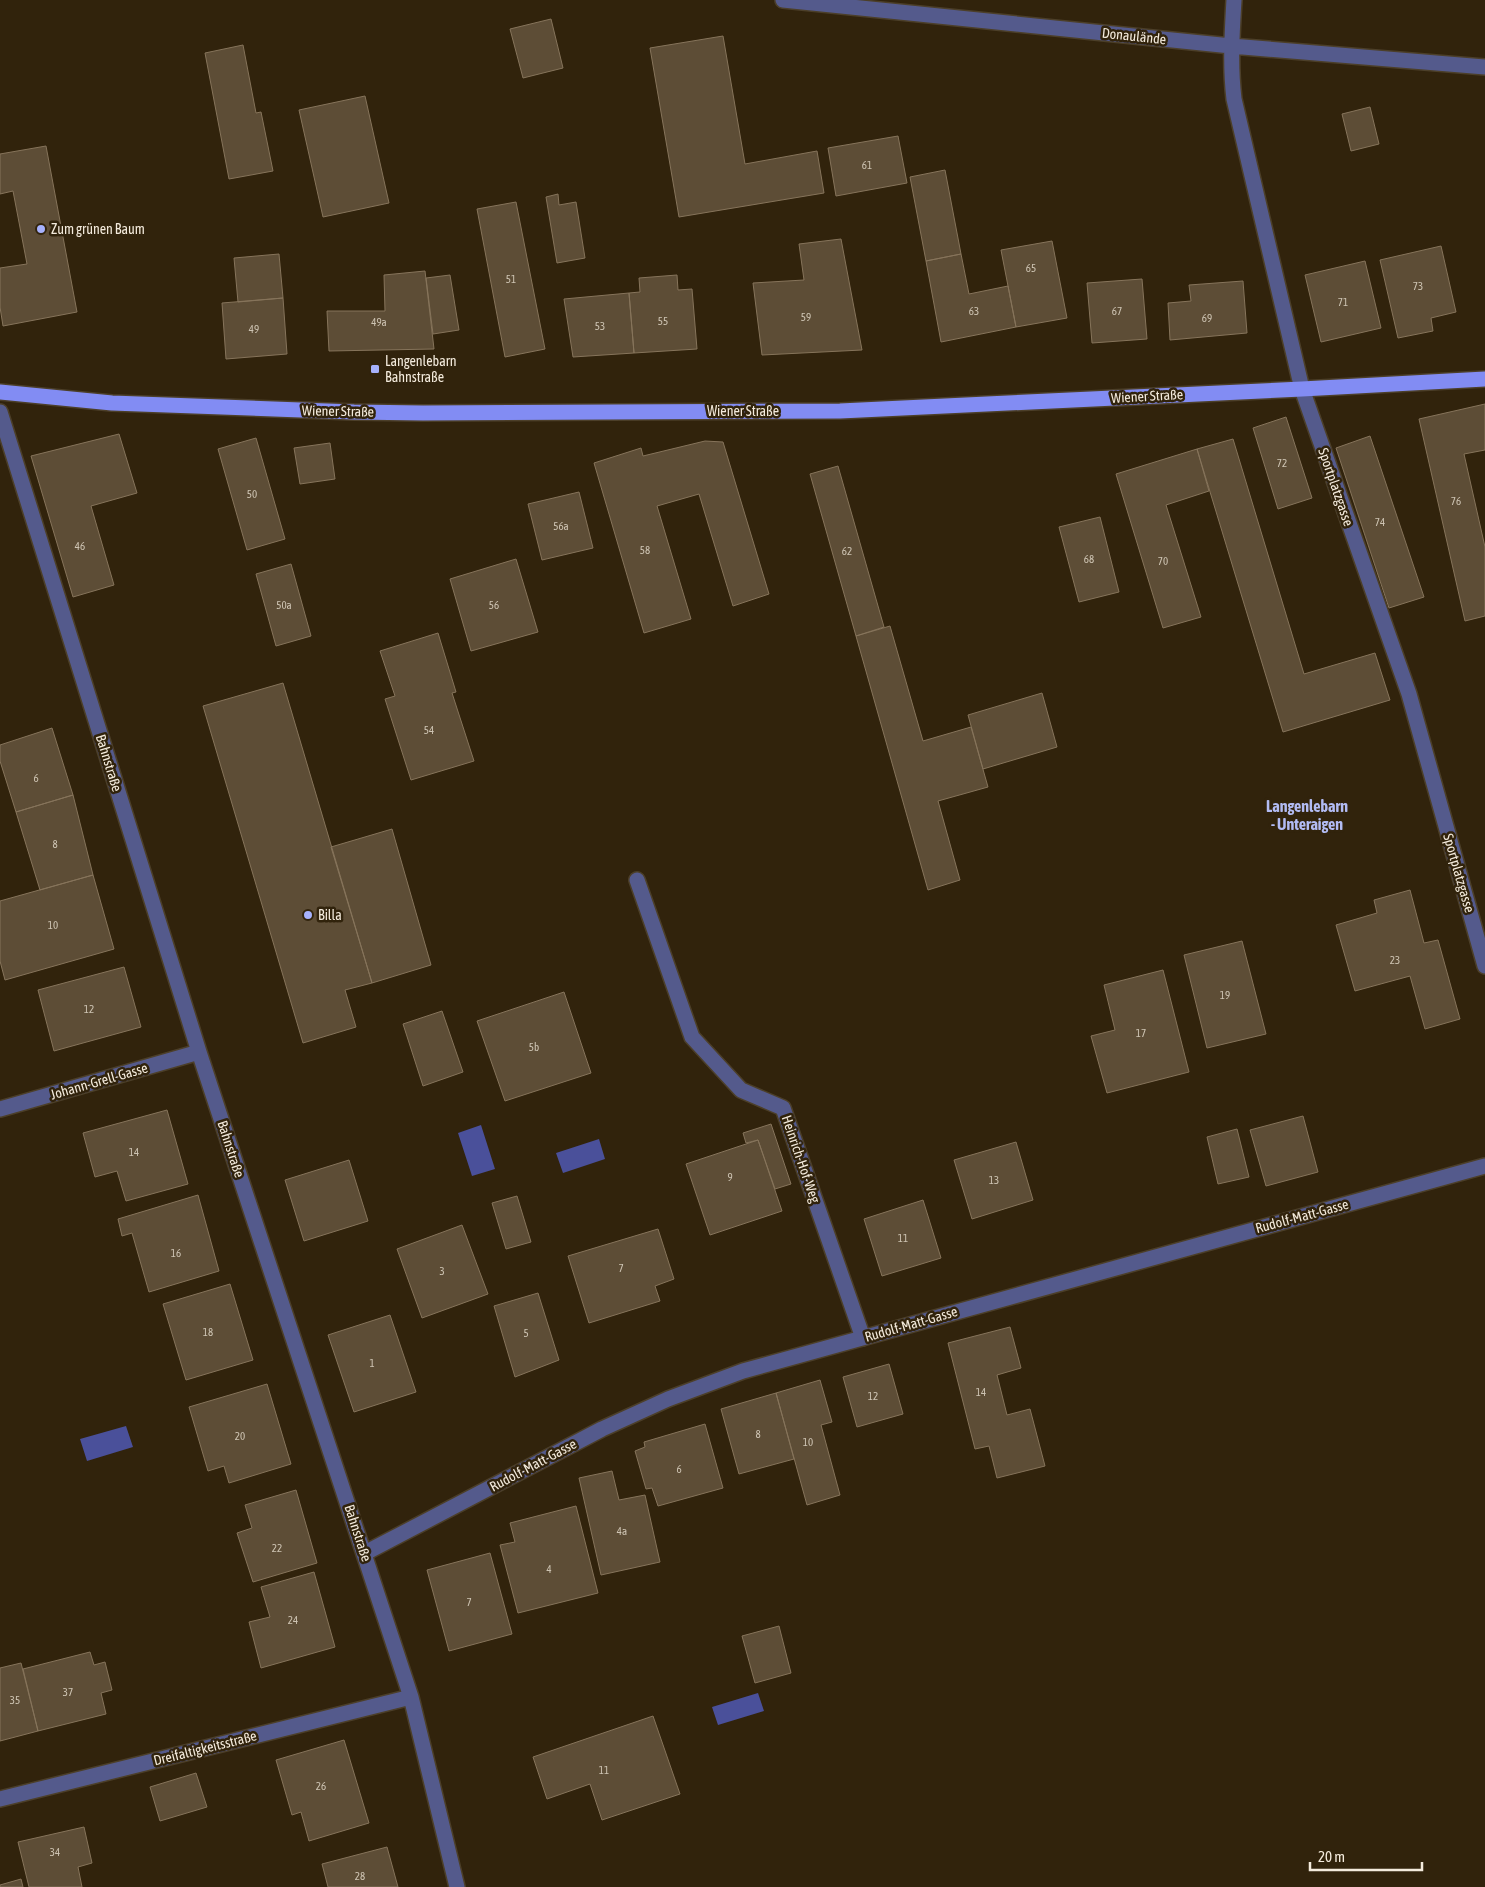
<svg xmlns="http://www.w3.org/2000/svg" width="1485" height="1887" font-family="'Asap Condensed',sans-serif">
  <rect width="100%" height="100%" fill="#31230c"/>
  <path fill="#4a509a" d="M481 1125 495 1169 472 1176 458 1133Z
    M599 1139 605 1159 563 1173 556 1153Z
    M126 1426 133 1447 87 1461 80 1439Z
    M758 1693 764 1711 718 1725 712 1707Z"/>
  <path fill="#5d4d36" stroke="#86745b" d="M551 19 563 68 523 78 510 29Z
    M723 36 745 164 817 151 824 193 679 217 650 48Z
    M243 45 256 113 261 112 273 171 229 179 205 53Z
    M365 96 389 203 323 217 299 110Z
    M1370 107 1379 144 1351 151 1342 114Z
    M898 136 907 183 836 196 828 148Z
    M46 146 77 312 3 326 0 307V268L27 264 13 191 0 194V154Z
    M945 170 961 254 926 261 910 177Z
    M558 194 559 205 576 202 585 258 557 263 546 197Z
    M516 202 545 349 505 357 477 209Z
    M841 239 862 350 762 355 753 283 804 280 799 244Z
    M1052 241 1067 318 1016 327 1001 250Z
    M1441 246 1456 312 1431 318 1433 331 1398 338 1380 260Z
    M279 254 283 298 238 302 234 258Z
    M961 254 969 294 1008 286 1016 327 941 342 926 261Z
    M1365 261 1381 328 1321 342 1305 275Z
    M425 271 434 349 329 351 327 311H385L384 275Z
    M450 275 459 330 433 334 426 278Z
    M677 275 678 290 692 289 697 349 634 353 629 293 640 292 639 278Z
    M1142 279 1147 339 1092 343 1087 283Z
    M1243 281 1247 333 1170 340 1168 303 1191 301 1189 285Z
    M629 293 634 353 573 357 564 299Z
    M283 298 287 354 226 359 222 303Z
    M1485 404V450L1464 454 1485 547V616L1465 621 1419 419Z
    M1286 417 1312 498 1278 509 1253 428Z
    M119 434 137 493 91 506 114 585 73 597 31 456Z
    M1370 436 1424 597 1389 608 1336 448Z
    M256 438 285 539 247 550 218 449Z
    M1233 439 1304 674 1375 653 1390 700 1283 732 1197 449Z
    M705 441 723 442 769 594 733 606 699 494 657 506 691 619 644 633 594 463 641 448 643 456Z
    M330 443 335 479 300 484 294 448Z
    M1197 449 1209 491 1166 505 1201 617 1163 628 1116 474Z
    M838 466 884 627 856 636 810 474Z
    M579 492 593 548 542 560 528 504Z
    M1100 517 1119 592 1079 602 1059 527Z
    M516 559 538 632 471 651 450 579Z
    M291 564 311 636 276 646 256 574Z
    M890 626 923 741 971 727 988 787 938 801 960 880 928 890 856 636Z
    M438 633 456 692 452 693 474 761 411 780 385 699 395 696 380 651Z
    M283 683 372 983 345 990 356 1027 303 1043 203 706Z
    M1042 693 1057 747 983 769 968 715Z
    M52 728 73 795 16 812 0 761V745Z
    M73 795 93 875 40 890 16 812Z
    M392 829 431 965 372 983 331 847Z
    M93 875 114 949 5 980 0 961V901Z
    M1410 890 1424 943 1438 940 1460 1019 1425 1029 1410 976 1355 991 1336 925 1377 913 1374 900Z
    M1242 941 1266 1034 1207 1048 1184 955Z
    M124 967 141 1027 54 1051 38 990Z
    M1163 970 1189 1072 1107 1093 1091 1036 1115 1030 1104 985Z
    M564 992 591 1073 505 1101 477 1021Z
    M442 1011 463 1072 423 1086 403 1024Z
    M167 1110 188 1184 126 1201 117 1171 95 1177 83 1133Z
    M1303 1116 1318 1172 1266 1186 1250 1130Z
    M771 1124 791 1184 775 1189 758 1140 746 1143 743 1133Z
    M1237 1129 1249 1177 1218 1184 1207 1137Z
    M758 1140 782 1211 710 1235 686 1164Z
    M1016 1142 1033 1200 972 1219 954 1160Z
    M349 1160 368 1221 304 1241 285 1180Z
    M198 1195 219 1271 149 1292 132 1233 122 1236 118 1219Z
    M517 1196 531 1242 506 1249 492 1203Z
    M923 1200 941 1258 882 1276 864 1219Z
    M462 1225 488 1294 422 1318 397 1249Z
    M658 1229 674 1279 655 1286 660 1301 589 1323 568 1256Z
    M230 1284 253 1360 186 1380 163 1304Z
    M538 1293 559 1360 515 1377 494 1306Z
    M390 1315 416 1392 354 1412 328 1335Z
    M1010 1327 1021 1368 997 1375 1007 1415 1030 1409 1045 1466 997 1478 989 1446 975 1449 948 1343Z
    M889 1364 903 1414 857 1427 843 1377Z
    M820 1380 832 1422 821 1425 840 1495 807 1505 776 1393Z
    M267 1384 291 1464 229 1483 224 1466 208 1471 189 1407Z
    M776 1393 794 1459 739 1474 721 1409Z
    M705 1424 723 1488 658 1506 652 1488 646 1489 635 1451 645 1447 644 1442Z
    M612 1471 619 1500 645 1495 660 1562 601 1575 579 1478Z
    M296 1490 317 1563 253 1582 237 1533 252 1528 245 1505Z
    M576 1506 598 1593 518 1613 500 1545 515 1542 510 1523Z
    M490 1553 512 1634 449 1651 427 1570Z
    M314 1572 335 1647 261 1668 249 1622 270 1617 261 1587Z
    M779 1626 791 1673 755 1683 742 1636Z
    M90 1652 94 1665 105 1662 112 1690 101 1693 106 1714 38 1731 23 1669Z
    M21 1663 38 1731 0 1741V1668Z
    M653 1716 680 1794 602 1820 590 1784 547 1799 533 1757Z
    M344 1740 369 1823 309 1841 301 1812 292 1815 276 1760Z
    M196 1773 207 1807 160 1821 150 1787Z
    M84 1827 92 1863 78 1867 82 1887H29L18 1842Z
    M387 1847 398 1887H328L322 1864Z
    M21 1879 23 1887H0V1885Z"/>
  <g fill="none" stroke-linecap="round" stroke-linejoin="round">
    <g stroke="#4c3f29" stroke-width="18">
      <path id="minor" d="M783 0 1231 46 1485 67
        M1234 0C1232 33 1230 66 1234 99L1302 389 1409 694 1485 966
        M0 412 199 1052 411 1697 457 1887
        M637 880 692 1037 741 1090 783 1108 863 1338
        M0 1109 199 1052
        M365 1553 602 1429 668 1399 743 1371 1485 1166
        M0 1799 411 1697"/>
    </g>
    <g stroke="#4c3f29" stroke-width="18">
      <path id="major" d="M0 392 112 403 354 412 423 413 840 411 1302 389 1485 379"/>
    </g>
    <use href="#minor" stroke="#545a8c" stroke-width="15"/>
    <use href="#major" stroke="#828cf3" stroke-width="15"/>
  </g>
  <g fill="#a6b1fc" stroke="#31230c" stroke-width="2">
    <circle cx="41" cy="229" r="5"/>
    <rect x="370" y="364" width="10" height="10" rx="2.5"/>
    <circle cx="308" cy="915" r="5"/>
  </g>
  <g text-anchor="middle" stroke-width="5" stroke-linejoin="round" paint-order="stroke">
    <g font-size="11" fill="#cec4b3">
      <text x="867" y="169">61</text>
      <text x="1031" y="272">65</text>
      <text x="511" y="283">51</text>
      <text x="1418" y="290">73</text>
      <text x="1343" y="306">71</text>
      <text x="974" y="315">63</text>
      <text x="1117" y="315">67</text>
      <text x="806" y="321">59</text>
      <text x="1207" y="322">69</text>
      <text x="663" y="325">55</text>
      <text x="379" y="326">49a</text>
      <text x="600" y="330">53</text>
      <text x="254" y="333">49</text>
      <text x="1282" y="467">72</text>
      <text x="252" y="498">50</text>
      <text x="1456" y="505">76</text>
      <text x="1380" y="526">74</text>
      <text x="561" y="530">56a</text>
      <text x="80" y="550">46</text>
      <text x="645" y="554">58</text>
      <text x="847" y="555">62</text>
      <text x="1089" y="563">68</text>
      <text x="1163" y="565">70</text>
      <text x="284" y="609">50a</text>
      <text x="494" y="609">56</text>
      <text x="429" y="734">54</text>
      <text x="36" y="782">6</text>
      <text x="55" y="848">8</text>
      <text x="53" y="929">10</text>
      <text x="1395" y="964">23</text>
      <text x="1225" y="999">19</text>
      <text x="89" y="1013">12</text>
      <text x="1141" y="1037">17</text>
      <text x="534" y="1051">5b</text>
      <text x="134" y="1156">14</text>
      <text x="730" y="1181">9</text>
      <text x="994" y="1184">13</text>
      <text x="903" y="1242">11</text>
      <text x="176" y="1257">16</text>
      <text x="621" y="1272">7</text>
      <text x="442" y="1275">3</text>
      <text x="208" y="1336">18</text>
      <text x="526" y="1337">5</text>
      <text x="372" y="1367">1</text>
      <text x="981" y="1396">14</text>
      <text x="873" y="1400">12</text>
      <text x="758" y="1438">8</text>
      <text x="240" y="1440">20</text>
      <text x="808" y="1446">10</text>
      <text x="679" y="1473">6</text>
      <text x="622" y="1535">4a</text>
      <text x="277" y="1552">22</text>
      <text x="549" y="1573">4</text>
      <text x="469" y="1606">7</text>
      <text x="293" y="1624">24</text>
      <text x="68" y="1696">37</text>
      <text x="15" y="1704">35</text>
      <text x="604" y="1774">11</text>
      <text x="321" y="1790">26</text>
      <text x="55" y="1856">34</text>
      <text x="360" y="1880">28</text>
    </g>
    <g font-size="14" fill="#f4ebdd" stroke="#31230c">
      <text transform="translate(1134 36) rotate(6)" y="5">Donaulände</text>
      <text transform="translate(1147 396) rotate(-3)" y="5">Wiener Straße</text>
      <text transform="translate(338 411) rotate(1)" y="5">Wiener Straße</text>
      <text x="743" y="416">Wiener Straße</text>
      <text transform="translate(1336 487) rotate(71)" y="5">Sportplatzgasse</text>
      <text transform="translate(109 763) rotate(73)" y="5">Bahnstraße</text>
      <text transform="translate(1459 873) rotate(74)" y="5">Sportplatzgasse</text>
      <text transform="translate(99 1081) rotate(-16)" y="5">Johann-Grell-Gasse</text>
      <text transform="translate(231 1149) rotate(72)" y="5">Bahnstraße</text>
      <text transform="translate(801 1159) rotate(71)" y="5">Heinrich-Hof-Weg</text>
      <text transform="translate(1302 1216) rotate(-15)" y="5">Rudolf-Matt-Gasse</text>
      <text transform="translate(911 1324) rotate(-16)" y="5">Rudolf-Matt-Gasse</text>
      <text transform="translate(533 1465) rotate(-28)" y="5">Rudolf-Matt-Gasse</text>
      <text transform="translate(358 1533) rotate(72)" y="5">Bahnstraße</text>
      <text transform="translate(205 1748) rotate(-14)" y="5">Dreifaltigkeitsstraße</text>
    </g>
    <g font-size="14" fill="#f4ebdd" stroke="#31230c" text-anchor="start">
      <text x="51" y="234">Zum grünen Baum</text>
      <text x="385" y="366">Langenlebarn<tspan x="385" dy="16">Bahnstraße</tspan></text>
      <text x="318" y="920">Billa</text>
    </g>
    <g font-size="16" font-weight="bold" fill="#b2bbf3" stroke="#31230c">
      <text x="1307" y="812">Langenlebarn<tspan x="1307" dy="18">- Unteraigen</tspan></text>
    </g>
  </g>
  <path d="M1310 1862v8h112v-8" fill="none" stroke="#f4ebdd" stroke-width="2.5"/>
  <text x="1318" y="1862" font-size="15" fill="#f4ebdd" stroke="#31230c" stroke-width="4" paint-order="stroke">20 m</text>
</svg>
